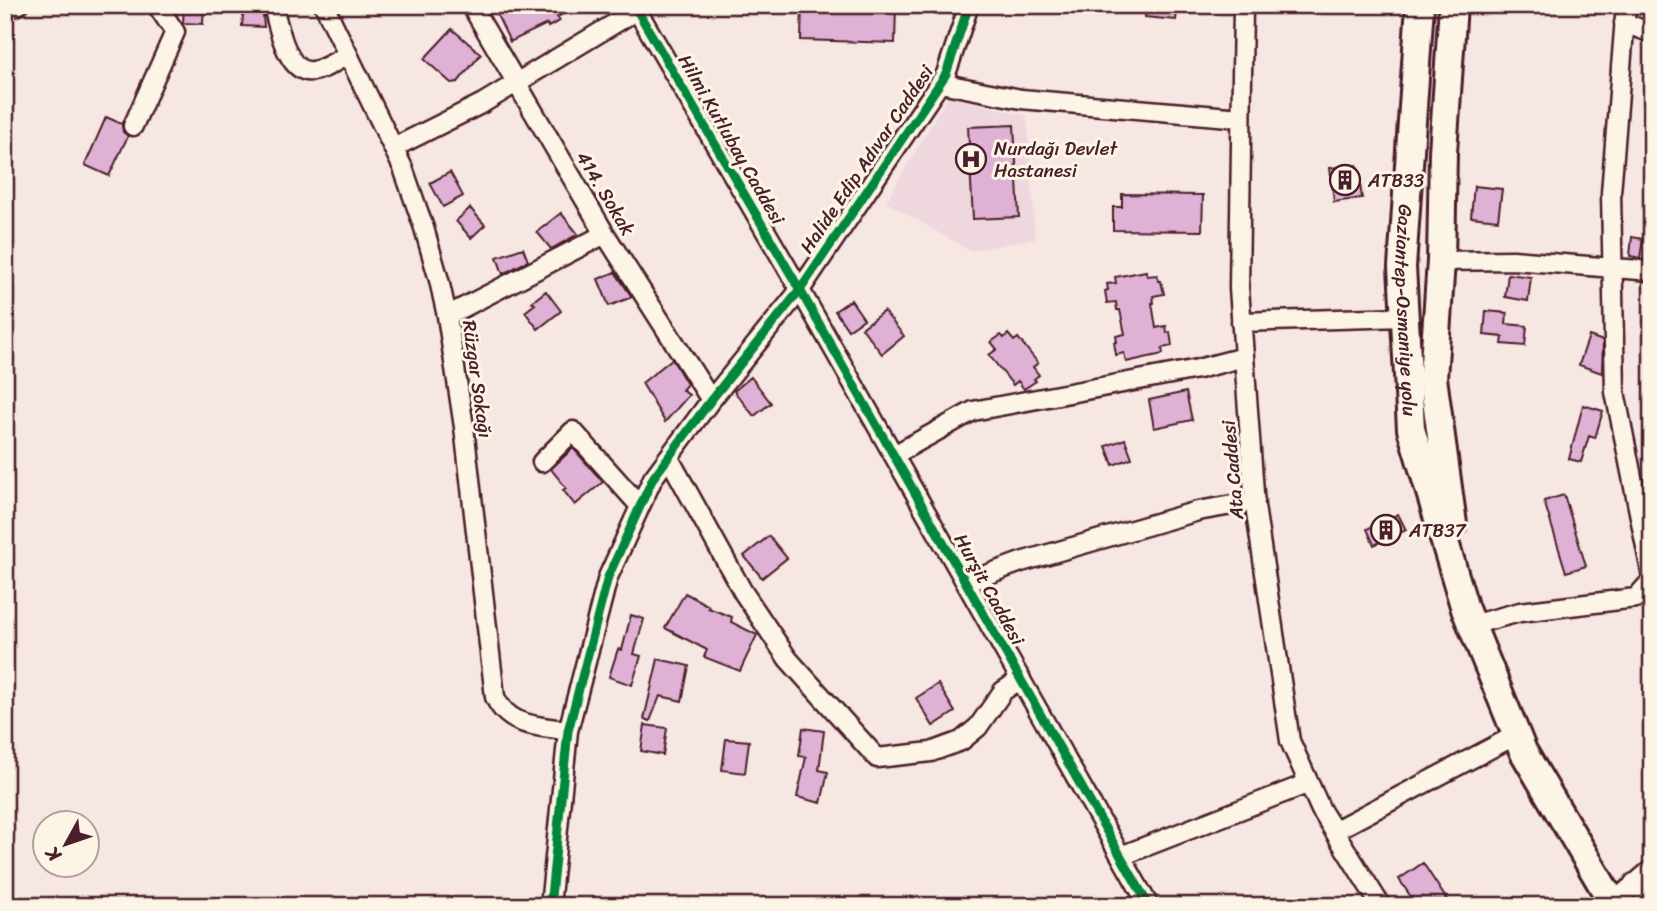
<svg xmlns="http://www.w3.org/2000/svg" width="1657" height="911" font-family="Sriracha,sans-serif">
  <rect width="100%" height="100%" fill="#f6e7e2"/>
  <filter id="ink" filterUnits="userSpaceOnUse"><feTurbulence type="fractalNoise" baseFrequency=".0143" numOctaves="2"/><feDisplacementMap in="SourceGraphic" scale="14" xChannelSelector="R" yChannelSelector="G"/><feConvolveMatrix kernelMatrix="1 2 1 2 8 2 1 2 1" color-interpolation-filters="sRGB"/></filter>
  <g filter="url(#ink)">
    <path fill="#efd7de" d="M948 96 1027 116 1035 238 970 251 886 202Z"/>
    <path fill="#dfb1d4" stroke="#4a1f2b" stroke-width="2" d="M184 5H204L203 24 183 23Z
      M244 5H262L264 27 242 26Z
      M510 5H581L557 17 560 21 548 27 547 24 510 42 496 13Z
      M802 5H896L895 43 801 40Z
      M1146 5H1178L1176 20 1145 17Z
      M452 29 481 54 458 82 451 83 424 59Z
      M106 117 122 124 123 132 128 136 109 176 85 165Z
      M1014 125 1019 217 973 219 968 127Z
      M1357 165 1362 198 1334 202 1330 168Z
      M450 172 463 196 443 207 430 183Z
      M1474 186 1502 189 1498 220 1471 217Z
      M1122 194 1203 195 1202 231 1113 230V207H1122Z
      M470 208 485 225 471 238 456 221Z
      M561 213 578 234 551 249 537 232Z
      M1632 237 1643 239 1640 258 1630 256Z
      M523 248 528 261 503 274 497 257Z
      M1146 271 1147 276 1157 275 1158 281H1161L1164 294 1153 296 1154 303H1152L1156 328 1166 326 1167 333 1170 332 1172 346 1162 348 1163 354 1126 362 1124 353 1116 355 1114 342H1117L1116 336 1125 334 1120 310H1117L1116 302 1107 303 1105 291 1108 290 1107 284 1116 283 1115 277Z
      M615 272 632 297 609 306 598 279Z
      M1508 274 1531 277 1528 301 1505 297Z
      M546 291 561 311 538 329 525 312 535 304 532 302Z
      M851 300 864 319 848 330 835 311Z
      M884 311 904 336 882 354 862 328Z
      M1486 311 1507 313 1506 324 1527 326 1525 346 1502 344 1503 337 1484 335Z
      M1008 334 1014 341 1018 338 1038 363 1033 367 1039 375 1034 379 1036 381 1024 389 1018 381 1013 385 989 355 997 349 991 342 1001 335 1004 338Z
      M1589 336 1603 341 1602 373 1579 365Z
      M672 359 687 384 682 390 689 395 665 422 642 383Z
      M751 377 771 403 754 416 734 391Z
      M1186 392 1192 420 1154 428 1149 400Z
      M1583 405 1603 411 1595 438 1589 436 1581 462 1569 459Z
      M1125 439 1132 458 1113 465 1106 446Z
      M573 448 603 482 575 505 563 490 566 488 551 469Z
      M1564 495 1586 566 1566 572 1544 501Z
      M1398 514 1406 530 1374 545 1367 529Z
      M769 536 787 558 762 578 744 556Z
      M685 593 709 606 708 608 732 617 731 622 757 635 740 671 704 657 707 650 665 628Z
      M631 615 644 619 634 654 641 656 632 685 609 677 618 649 622 650Z
      M658 659 689 666 682 701 660 696 650 721 644 719Z
      M938 684 955 712 933 726 916 698Z
      M645 725 667 728 663 755 641 751Z
      M803 728 824 731 819 770 828 772 821 803 797 797 806 757 799 756Z
      M726 739 749 741 745 773 722 770Z
      M1423 863 1451 906H1417L1399 879Z"/>
    <g fill="none" stroke-linecap="round" stroke-linejoin="round">
      <g stroke="#4a1f2b" stroke-width="23">
        <path id="minor" d="M273 5C277 22 286 68 307 71 320 73 336 61 347 55
          M324 5 403 168 424 228 439 280 447 316 464 427 495 697C509 728 538 725 568 731
          M471 5 605 234 711 400
          M634 5 800 290 1149 906
          M1243 5 1239 288 1255 506 1290 741 1321 810 1381 906
          M1626 5 1611 193 1615 392 1652 577
          M5 10 18 5
          M1624 23 1652 33
          M940 83 1021 99 1241 118
          M133 126 175 32 157 5
          M393 148 483 103 637 10
          M1441 261 1513 260 1652 271
          M447 316 605 234
          M1241 322 1405 317
          M894 455 973 411 1198 369 1244 357
          M669 458 743 592 788 659 877 758 931 752 961 741 978 727 1003 691 1021 679
          M542 462 573 431 640 506
          M967 582 1021 562 1198 511 1255 501
          M1471 625 1520 612 1636 598 1652 580
          M1334 831 1516 735
          M1121 856 1309 783
          M1634 883 1652 903
          M550 906 568 731 608 577 653 478 711 400 800 290 946 74 969 5
          M1609 906 1652 869"/>
      </g>
      <g stroke="#4a1f2b" stroke-width="32">
        <g id="highway">
          <path id="s1" d="M1420 5 1402 267 1411 429 1465 609 1523 751 1605 890 1617 906"/>
          <path d="M1453 5 1443 152 1441 261 1433 378 1453 524"/>
        </g>
      </g>
      <use href="#minor" stroke="#fcf5e5" stroke-width="18"/>
      <use href="#highway" stroke="#fcf5e5" stroke-width="26"/>
      <g stroke="#fcf5e5" stroke-width="13">
        <path id="cycleway" d="M634 5 800 290 1149 906
          M550 906 568 731 608 577 653 478 711 400 800 290 946 74 969 5"/>
      </g>
      <use href="#cycleway" stroke="#00873e" stroke-width="9"/>
    </g>
  </g>
  <defs>
    <g id="hospital-ring" transform="scale(1.575)"><circle r="9.5" fill="#fcf5e5" stroke="#4a1f2b" stroke-width="1.5"/><path d="M-5-5h3v3.5h4V-5h3V5h-3V1.5h-4V5h-3Z" fill="#4a1f2b"/></g>
    <g id="building-ring" transform="scale(1.575)"><circle r="9.5" fill="#fcf5e5" stroke="#4a1f2b" stroke-width="1.5"/><path d="M-4-6H4V6H1V3H-1V6H-4ZM-2.5-4.3h1.7v1.8h-1.7ZM.8-4.3h1.7v1.8H.8ZM-2.5-1h1.7V.8h-1.7ZM.8-1h1.7V.8H.8Z" fill="#4a1f2b"/></g>
  </defs>
  <g fill-rule="evenodd">
    <use href="#hospital-ring" x="971" y="159"/>
    <use href="#building-ring" x="1345" y="180"/>
    <use href="#building-ring" x="1386" y="530"/>
  </g>
  <g text-anchor="middle" stroke-width="6" stroke-linejoin="round" paint-order="stroke">
    <g font-size="19" fill="#4a1f2b" stroke="#fcf5e5">
      <text transform="translate(732 139) rotate(60)" y="7">Hilmi Kutlubay Caddesi</text>
      <text transform="translate(866 159) rotate(-56)" y="7">Halide Edip Adıvar Caddesi</text>
      <text transform="translate(606 193) rotate(59)" y="7">414. Sokak</text>
      <text dy="7" stroke="none"><textPath href="#s1" startOffset="306">Gaziantep-Osmaniye yolu</textPath></text>
      <text transform="translate(478 379) rotate(82)" y="7">Rüzgar Sokağı</text>
      <text transform="translate(1232 470) rotate(-95)" y="7">Ata Caddesi</text>
      <text transform="translate(990 589) rotate(61)" y="7">Hurşit Caddesi</text>
    </g>
    <g font-size="19" fill="#4a1f2b" stroke="#fcf5e5" text-anchor="start">
      <text x="994" y="155">Nurdağı Devlet<tspan x="994" dy="22">Hastanesi</tspan></text>
      <text x="1368" y="187">ATB33</text>
      <text x="1409" y="537">ATB37</text>
    </g>
  </g>
  <rect width="1657" height="911" fill="none" stroke="#fcf5e5" stroke-width="28"/>
  <rect x="14" y="14" width="1629" height="883" fill="none" stroke="#4a1f2b" stroke-width="2.5" filter="url(#ink)"/>
  <g transform="translate(66 844) rotate(230)"><circle r="33" fill="#fcf5e5" stroke="#b59f9b" stroke-width="2"/>
  <path d="M0-5L12 26L0 18L-12 26Z" fill="#4a1f2b"/>
  <text y="-10" font-size="19" font-weight="bold" text-anchor="middle" fill="#4a1f2b">K</text>
  </g>
</svg>
